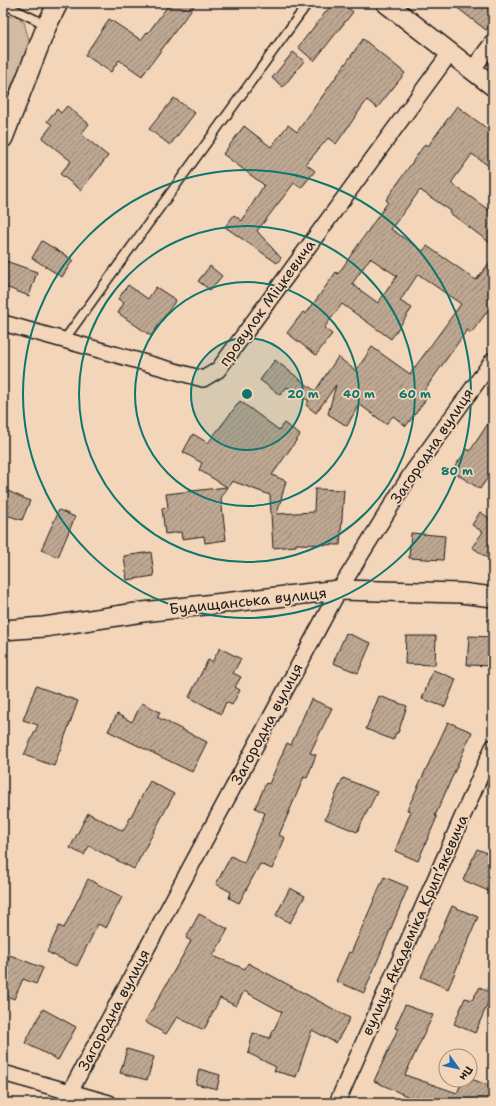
<svg xmlns="http://www.w3.org/2000/svg" width="496" height="1106" font-family="'Shantell Sans',sans-serif">
  <defs>
    <pattern id="building-hatch" width="6" height="6" patternUnits="userSpaceOnUse"><rect width="6" height="6" fill="#bea892"/><path d="M-1 1l2-2M0 6l6-6M5 7l2-2" fill="none" stroke="#9a8876"/></pattern>
  </defs>
  <rect width="100%" height="100%" fill="#f3d6ba"/>
  <filter id="ink" filterUnits="userSpaceOnUse"><feTurbulence type="fractalNoise" baseFrequency=".025" numOctaves="2"/><feDisplacementMap in="SourceGraphic" scale="8" xChannelSelector="R" yChannelSelector="G"/><feConvolveMatrix kernelMatrix="1 2 1 2 8 2 1 2 1" color-interpolation-filters="sRGB"/></filter>
  <g filter="url(#ink)">
    <path fill="#d3bba3" stroke="#786c60" d="M3 13 24 22 30 44 3 105Z"/>
    <path fill="url(#building-hatch)" stroke="#1c1c1c" fill-rule="evenodd" d="M170 3H196L142 76 119 60 111 72 85 55 109 19 141 40 147 32 148 33Z
      M333 3H342L353 12 314 61 298 47Z
      M451 3H493V21L486 30Z
      M363 39 405 73 377 108 367 100 336 144 328 138 306 164 315 171 301 188 294 183 257 231 281 258 277 263 225 227 234 215 242 221 264 185 223 154 244 126 271 147 288 125 297 132Z
      M293 52 304 61 283 87 272 78Z
      M174 98 195 113 170 145 149 129Z
      M67 106 89 124 81 134 108 156 81 190 60 174 71 161 42 138 52 125 47 121 57 109 61 113Z
      M457 106 493 133V169L472 154 451 183 493 213V245L450 213 451 211 420 190 391 229 423 251 427 246 476 280 493 258V304L471 333 467 330 421 395 426 399 406 426 393 416 386 424 359 404 347 426 328 414 336 385 316 413 306 405 309 401 287 387 280 395 260 380 275 360 315 391 338 357 356 371 372 347 410 374 461 304 418 274 400 301 412 308 391 339 342 304 324 328 332 334 316 355 287 333 303 312 306 314 336 272 338 274 388 202 386 200 425 144 428 146ZM370 258 397 276 378 303 352 284Z
      M42 241 73 260 62 277 32 258Z
      M3 260 37 272 29 296 3 286Z
      M210 266 222 276 210 290 198 281Z
      M128 285 148 299 156 287 176 300 151 336 118 313 124 303 118 299Z
      M240 401 279 430 284 423 300 435 272 475 286 481 277 514 314 512 315 489 344 490 340 545 296 544V546L273 548 270 495 232 481 221 498 226 540 205 543 204 536 182 539 181 532 165 534 162 508 168 507 166 494 227 487 199 470 202 463 183 452 193 434 208 443Z
      M493 416V470L480 489 452 471 467 449 470 451Z
      M8 491 30 501 22 520 3 514V502Z
      M59 510 75 517 58 557 41 550Z
      M480 512 492 520 493 518V562L472 547 483 532 472 525Z
      M411 533 445 536 443 560 409 558Z
      M151 552 154 576 127 580 124 556Z
      M346 633 371 643 358 673 333 663Z
      M406 636H436L435 665 405 664Z
      M469 636 493 637V666L467 665Z
      M220 648 241 659 233 673 241 677 235 687 240 690 232 705 226 702 221 714 189 697 208 660 212 662Z
      M433 670 456 679 445 707 422 699Z
      M36 686 78 701 54 766 24 755 38 725 23 720Z
      M379 696 407 706 398 733H396L393 740 366 729Z
      M311 699 332 708 310 753 316 755 307 778 304 777 279 835 285 838 272 869 260 864 239 903 229 898 231 892 216 884 231 856 244 863 265 813 255 808 266 783 269 784 287 743 291 745Z
      M142 703 160 712 157 717 207 742 192 772 108 731 117 714 132 722Z
      M448 722 472 732 435 816 437 817 418 861 395 851 411 811 407 810Z
      M343 778 377 792 357 832 325 819Z
      M150 781 174 794 134 869 89 846 84 855 70 848 88 813 123 831Z
      M477 849 493 855V893L463 880Z
      M384 877 408 887 364 993 336 981 349 952 351 953Z
      M88 879 122 897 106 928 98 924 77 966 47 952 59 926 64 928Z
      M290 888 305 896 290 923 276 915Z
      M452 906 478 917 448 989 421 977Z
      M199 914 228 929 213 956 245 969 248 963 350 1018 336 1043 312 1030 296 1077 274 1071 276 1067 248 1053 253 1033 270 1038 282 1012 244 991 236 1006 220 998 204 1030 177 1017 166 1034 145 1022 191 941 186 938Z
      M10 955 43 968 36 984 23 979 14 999 3 994V973Z
      M480 987 492 994 475 1033 454 1024 465 998 472 1000Z
      M405 1005 433 1015 405 1075 457 1093 463 1080H474L493 1087V1103H422L374 1081 398 1029 395 1028Z
      M43 1009 76 1027 58 1060 25 1043Z
      M127 1049 154 1057 147 1080 120 1073Z
      M199 1069 220 1075 217 1089 196 1084Z"/>
    <g fill="none" stroke-linecap="round" stroke-linejoin="round">
      <g stroke="#1c1c1c" stroke-width="11">
        <path id="service" d="M3 4 47 25
          M64 340 308 3"/>
      </g>
      <g stroke="#1c1c1c" stroke-width="18">
        <path id="minor" d="M472 70 493 42
          M3 323 203 379 218 370 450 53
          M3 1073 109 1103
          M64 1103 339 590 411 474 493 360
          M337 1103 493 747"/>
      </g>
      <g stroke="#1c1c1c" stroke-width="22">
        <path id="tertiary" d="M386 3 493 86
          M3 138 47 25 58 3
          M3 630 44 627 143 612 339 590 461 593 493 597"/>
      </g>
      <use href="#service" stroke="#f3d6ba" stroke-width="8"/>
      <use href="#minor" stroke="#f3d6ba" stroke-width="15"/>
      <use href="#tertiary" stroke="#f3d6ba" stroke-width="19"/>
    </g>
  </g>
  <circle cx="247" cy="394" r="56" fill="#0f766e" fill-opacity=".12"/>
  <g fill="none" stroke="#0f766e" stroke-width="2">
    <circle cx="247" cy="394" r="56"/>
    <circle cx="247" cy="394" r="112"/>
    <circle cx="247" cy="394" r="168"/>
    <circle cx="247" cy="394" r="224"/>
  </g>
  <g text-anchor="middle" stroke-width="3.5" stroke-linejoin="round" paint-order="stroke">
    <g font-size="15" fill="#1c1c1c" stroke="#f3d6ba">
      <text transform="translate(267 303) rotate(-54)" y="5">провулок Міцкевича</text>
      <text transform="translate(432 446) rotate(-56)" y="5">Загородна вулиця</text>
      <text transform="translate(248 601) rotate(-6)" y="5">Будищанська вулиця</text>
      <text transform="translate(267 724) rotate(-62)" y="5">Загородна вулиця</text>
      <text transform="translate(415 925) rotate(-66)" y="5">вулиця Академіка Крипʼякевича</text>
      <text transform="translate(114 1010) rotate(-62)" y="5">Загородна вулиця</text>
    </g>
  </g>
  <circle cx="247" cy="394" r="6" fill="#0f766e" stroke="#f3d6ba" stroke-width="2"/>
  <g font-size="12" text-anchor="middle" font-weight="bold" fill="#0f766e" stroke="#f3d6ba" stroke-width="3.5" stroke-linejoin="round" paint-order="stroke">
    <text x="303" y="398">20 m</text>
    <text x="359" y="398">40 m</text>
    <text x="415" y="398">60 m</text>
    <text x="457" y="475">80 m</text>
  </g>
  <rect width="496" height="1106" fill="none" stroke="#f3d6ba" stroke-width="16"/>
  <rect x="8" y="8" width="480" height="1090" fill="none" stroke="#1c1c1c" stroke-width="1.5" filter="url(#ink)"/>
  <g transform="translate(458 1068) rotate(123)"><circle r="19" fill="#f3d6ba" stroke="#9d8c7b"/>
  <path d="M0-3L7 15L0 10L-7 15Z" fill="#1f6fb2"/>
  <text y="-6" font-size="11" font-weight="bold" text-anchor="middle" fill="#1c1c1c">Пн</text>
  </g>
</svg>
